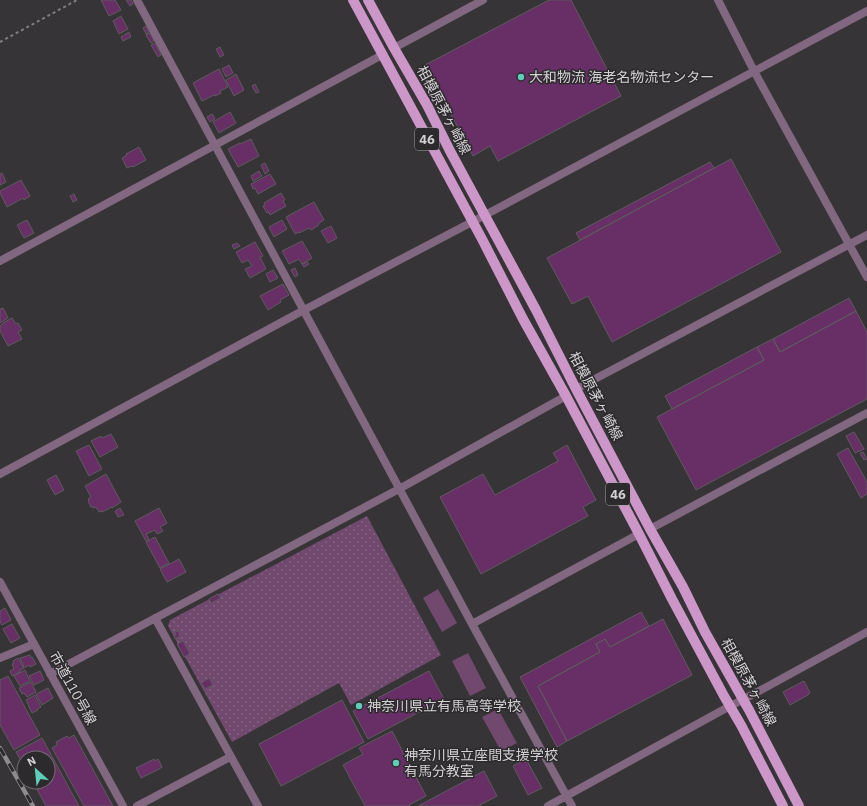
<svg xmlns="http://www.w3.org/2000/svg" width="867" height="806" font-family="'IBM Plex Sans','Noto Sans JP',sans-serif">
  <defs>
    <pattern id="park-dots" width="8" height="8" patternUnits="userSpaceOnUse"><rect width="8" height="8" fill="#71496e"/><path d="M2 2h.1M6 6h.1" fill="none" stroke="#846282" stroke-width="1.8" stroke-linecap="round"/></pattern>
  </defs>
  <rect width="100%" height="100%" fill="#373437"/>
  <path fill="url(#park-dots)" d="M367 516 441 655 351 705 339 683 232 742 168 626 170 620Z"/>
  <path fill="#71496e" d="M438 589 457 623 442 632 423 598Z
    M468 653 486 688 470 696 452 661Z
    M498 709 517 743 501 751 482 717Z"/>
  <path fill="#672f66" stroke="#5e5b5e" d="M101 0H115L121 10 109 16Z
    M126 0H131L133 4 130 6Z
    M549 0H571L621 96 498 161 490 146 473 156 425 65Z
    M121 16 128 29 119 34 113 21Z
    M146 26 149 32 146 34 143 28Z
    M129 32 131 37 123 41 121 37Z
    M150 33 154 41 151 43 146 35Z
    M155 43 161 55 158 57 151 45Z
    M220 47 224 55 220 57 216 49Z
    M229 65 233 73 226 77 222 69Z
    M219 69 228 87 220 91 221 93 215 96 214 95 202 101 193 83Z
    M236 74 244 90 234 96 226 80Z
    M255 84 259 92 256 93 252 86Z
    M230 112 236 123 219 133 213 122Z
    M212 114 215 119 210 122 207 117Z
    M251 139 259 156 238 167 228 149 240 143V144Z
    M139 147 146 160 133 167 132 166 127 168 122 158 127 155 126 154Z
    M731 159 781 252 612 342 588 296 572 304 547 258Z
    M710 162 714 168 580 240 576 233Z
    M265 163 269 171 265 174 261 165Z
    M259 171 262 176 253 181 251 176Z
    M2 173 6 182 0 185V174Z
    M270 174 276 184 258 194 255 188 253 189 251 184Z
    M21 180 30 196 24 200 23 198 7 207 0 193V191Z
    M281 193 285 200 283 201 286 206 270 215 269 212 267 213 263 206 265 205 264 203Z
    M74 194 77 200 73 202 70 196Z
    M314 202 324 220 318 224 319 225 311 230 309 228 299 233V232L295 234 286 217Z
    M27 220 34 233 24 238 17 225Z
    M282 220 287 229 274 237 269 227Z
    M331 226 337 238 328 243 321 231Z
    M302 241 312 258 302 264 299 259 289 264 282 251Z
    M255 242 263 256 260 257 266 269 250 278 245 269 252 266 248 260 242 263 236 252Z
    M237 243 240 246 234 249 232 245Z
    M307 262 309 264 304 267 302 264Z
    M295 268 298 275 295 277 291 270Z
    M273 270 278 278 270 282 266 274Z
    M283 284 289 295 280 300 281 302 268 310 260 296Z
    M849 298 856 311 780 352 773 339Z
    M3 308 8 318 0 323V309Z
    M856 311 867 332V399L696 490 657 417 764 360 757 347 773 339 780 352Z
    M12 318 16 324 18 323 22 330 18 332 22 339 8 346 0 331V326L3 324V323Z
    M757 347 764 360 672 409 665 396Z
    M854 432 864 449 855 453 846 436Z
    M111 434 118 447 100 457 91 441 101 436 102 438Z
    M89 445 102 469 89 476 76 451Z
    M567 445 596 500 583 507 588 516 481 574 440 497 483 474 495 495 558 461 553 453Z
    M848 448 867 482V494L861 498 837 454Z
    M863 452 867 459 864 460 860 453Z
    M106 474 121 502 112 508V507L102 512V511L99 512 96 507 94 508 93 507H91L88 501 89 500 88 499 91 497 85 486Z
    M56 475 64 490 55 495 47 480Z
    M120 508 124 515 118 517 115 511Z
    M159 508 167 523 160 527 163 531 157 534 155 530 146 534 149 539 146 541 135 521Z
    M155 537 169 563 160 568 146 542Z
    M179 559 186 572 167 582 160 569Z
    M218 594 221 598 211 603 209 599Z
    M5 608 11 620 2 625 0 622V611Z
    M641 612 649 626 610 647 605 639 596 644 600 652 538 686 567 741 557 747 520 677Z
    M663 619 692 675 567 741 538 686 600 652 596 644 605 639 610 647Z
    M12 624 20 638 11 643 3 629Z
    M178 631 180 636 175 639 174 636 176 635 175 632Z
    M183 641 190 654 184 657 177 644Z
    M30 655 31 658 32 657 36 664 30 667 29 665 24 668 20 658Z
    M18 658 24 668 20 670V672L12 676 10 671 14 669 12 664 14 663 13 661Z
    M25 670 30 681 20 686 14 676Z
    M40 671 44 680 34 685 29 676Z
    M429 671 444 699 368 739 353 711Z
    M8 676 40 735 14 750 0 725V680Z
    M209 678 213 685 205 689 201 683Z
    M804 681 810 693 808 695 790 705 783 692 800 683Z
    M31 682 36 692 27 697 24 693 22 694 19 688Z
    M48 688 53 698 42 705 36 694Z
    M35 695 41 707 37 709 38 710 32 713 26 700Z
    M342 700 364 742 281 786 259 744Z
    M392 731 426 796 409 805 410 806H365L343 765 363 754 359 748Z
    M74 735 113 806H84L52 748 57 745 56 742 67 736 69 738Z
    M42 738 79 806H46L33 782H48V758H24V766L16 752Z
    M154 759 155 761 158 759 162 767 159 769 141 778 136 768Z
    M526 759 542 788 528 795 513 766Z
    M484 771 497 796 478 806H418Z"/>
  <g fill="none" stroke-linecap="round" stroke-linejoin="round">
    <path stroke="#807d80" stroke-width="2" stroke-dasharray="3 3" stroke-linecap="butt" d="M0 42 77 0"/>
    <path stroke="#81677f" stroke-width="8" d="M137 0 472 624 572 806
      M718 0 754 71 867 277
      M394 48 483 0
      M0 261 382 55
      M576 389 867 235
      M0 474 304 310 472 222 867 11
      M650 529 867 413
      M155 618 258 806
      M472 624 639 534
      M0 658 34 644
      M50 674 399 489 566 396
      M137 806 230 757
      M548 806 721 711 761 690 867 632"/>
    <path stroke="#81677f" stroke-width="8" d="M0 582 123 806"/>
    <path stroke="#cc96c9" stroke-width="10" d="M353 0 482 239 523 319 566 396 639 534 672 599 724 696 741 725 783 806
      M368 0 394 48 427 105 450 151 536 310 576 389 650 529 683 587 705 632 749 710 799 806"/>
    <g stroke="#8e8c8e" stroke-width="4.5">
      <path id="rail" d="M0 748 33 806"/>
    </g>
    <use href="#rail" stroke="#2d2a2d" stroke-width="3" stroke-dasharray="9" stroke-linecap="butt"/>
  </g>
  <g fill="#5eceb8" stroke="#2d2a2d" stroke-width="1.5">
    <circle cx="521" cy="77" r="4"/>
    <circle cx="359" cy="706" r="4"/>
    <circle cx="396" cy="763" r="4"/>
  </g>
  <g text-anchor="middle" stroke-width="3" stroke-linejoin="round" paint-order="stroke">
    <g fill="#2d2a2d" stroke="#a19fa1" stroke-width="1">
      <rect x="415" y="128" width="24" height="22" rx="3"/>
      <rect x="606" y="483" width="24" height="22" rx="3"/>
    </g>
    <g font-size="13" font-weight="bold" fill="#d3d1d3">
      <text x="427" y="144">46</text>
      <text x="618" y="499">46</text>
    </g>
    <g font-size="14" fill="#d3d1d3" stroke="#2d2a2d" text-anchor="start">
      <text x="529" y="82">大和物流 海老名物流センター</text>
      <text x="367" y="711">神奈川県立有馬高等学校</text>
      <text x="404" y="760">神奈川県立座間支援学校<tspan x="404" dy="16">有馬分教室</tspan></text>
    </g>
    <g font-size="14" fill="#d3d1d3" stroke="#2d2a2d">
      <text transform="translate(444 110) rotate(62)" y="5">相模原茅ヶ崎線</text>
      <text transform="translate(596 396) rotate(62)" y="5">相模原茅ヶ崎線</text>
      <text transform="translate(749 682) rotate(61)" y="5">相模原茅ヶ崎線</text>
      <text transform="translate(73 688) rotate(61)" y="5">市道110号線</text>
    </g>
  </g>
  <g transform="translate(36 770) rotate(333)"><circle r="19" fill="#2d2a2d" stroke="#6f6d6f"/>
  <path d="M0-3L7 15L0 10L-7 15Z" fill="#5eceb8"/>
  <text y="-6" font-size="11" font-weight="bold" text-anchor="middle" fill="#d3d1d3">N</text>
  </g>
</svg>
